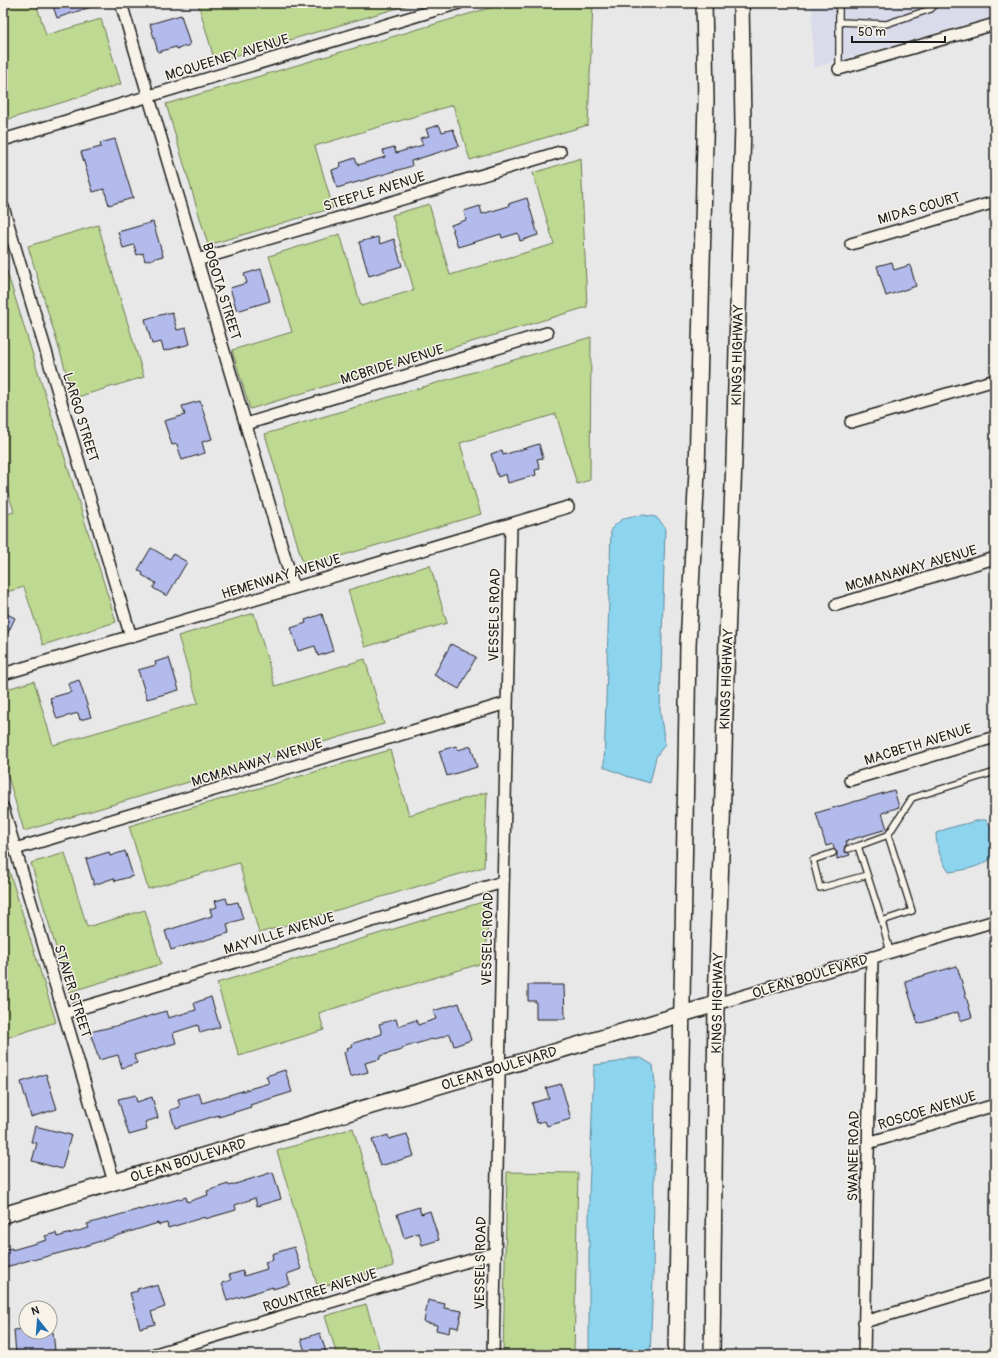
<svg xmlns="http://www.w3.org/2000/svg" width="998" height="1358" font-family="Pangolin,sans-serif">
  <rect width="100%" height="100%" fill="#e9e8e9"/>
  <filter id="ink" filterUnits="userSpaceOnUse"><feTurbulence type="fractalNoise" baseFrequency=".025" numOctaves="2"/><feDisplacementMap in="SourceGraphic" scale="8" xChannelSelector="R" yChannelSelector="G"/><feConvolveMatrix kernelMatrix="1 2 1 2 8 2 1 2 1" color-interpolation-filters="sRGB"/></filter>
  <g filter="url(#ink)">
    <path fill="#d9daea" d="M812 3H995V16L813 68Z"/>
    <path fill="#bed991" stroke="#6d7a56" d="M3 3H36L46 35 101 19 121 84 3 121Z
      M198 3H415L215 62Z
      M506 3H593L588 125 470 160 453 105 315 146 333 208 208 245 166 104Z
      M581 158 587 307 250 409 232 350 292 332 269 256 340 234 361 306 414 290 392 215 429 204 450 275 554 244 533 173Z
      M98 225 144 377 74 398 28 246Z
      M3 259 116 622 43 645 24 587 3 593V515L14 512 3 476Z
      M591 337 590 480 577 484 556 414 460 443 481 514 304 567 265 434Z
      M430 565 447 623 365 647 348 590Z
      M254 613 275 686 365 659 384 724 24 831 3 760V690L34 681 53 745 198 703 178 636Z
      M390 750 409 815 487 792 484 867 259 933 239 863 148 889 129 826Z
      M3 851 56 1022 3 1039Z
      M65 853 87 927 145 910 161 964 69 992 31 863Z
      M489 900 486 962 319 1013 324 1030 239 1056 217 983Z
      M353 1128 394 1266 318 1288 277 1151Z
      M507 1172 578 1173 574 1355H503Z
      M366 1304 381 1355H337L325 1316Z"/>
    <path fill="#8dd4ef" stroke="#608a9b" d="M643 515 656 517 665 527 660 712 665 744 656 757 650 783 629 777 604 767 611 529C623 517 627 516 643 515Z
      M980 820H986C995 830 995 843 995 856 981 867 966 870 949 872 941 860 936 848 936 833L949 828Z
      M630 1058H641L653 1065 655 1083 653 1280 650 1355H589V1195L594 1065 618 1062Z"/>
    <path fill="#b3bbec" stroke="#1c1c1c" d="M52 3H96L97 5 57 18Z
      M181 15 190 45 177 49 176 47 158 52 150 24Z
      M439 125 442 132 453 129 459 146 411 161 412 166 337 188 332 170 341 167 340 163 355 158 358 165 385 157 383 150 394 147 396 153 423 145 420 138 429 136 426 129Z
      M115 139 133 198 109 205 104 189 93 192 81 152 101 147 100 143Z
      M527 198 538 235 520 241 518 233 502 238 501 234 458 247 451 225 466 220 464 211 480 206 482 214 509 206 508 204Z
      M153 222 163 256 145 261 143 253 137 255 134 245 123 248 118 232Z
      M378 237 380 244 394 239 402 266 369 276 359 242Z
      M892 262 894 270 910 265 916 286 886 296 877 266Z
      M261 269 270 301 237 311 230 288 247 283 244 274Z
      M172 312 177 330 186 328 190 344 164 351 161 342 152 344 145 319Z
      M200 401 212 439 202 442 205 453 182 460 177 444 172 445 164 421 185 415 182 406Z
      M539 444 543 458 537 459 540 469 535 470 536 475 508 483 506 474 498 477 491 454 502 450 503 455Z
      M151 548 170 559 173 554 187 562 167 596 153 588 156 583 142 575 143 573 138 570Z
      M3 612 15 618 3 643Z
      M322 614 333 651 318 656 315 646 298 651 291 628 306 623 305 620Z
      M451 644 476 657 459 689 434 675Z
      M169 658 179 690 147 699 138 670 156 665 155 662Z
      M79 680 91 717 80 720 78 713 57 719 50 698 71 692 68 684Z
      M456 746 458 750 471 746 477 767 447 776 439 751Z
      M894 790 899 807 882 813 887 829 846 841 847 845 845 846 844 850 845 852 849 853 850 855 837 859V852L834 849 833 844 826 846 816 813Z
      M125 851 133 876 115 881 114 878 94 885 86 859 109 852 110 856Z
      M226 898 228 904 238 902 243 919 227 924 229 933 171 950 165 931 212 916 210 909 217 907 215 901Z
      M957 966 972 1017 960 1021 958 1012 918 1024 905 981Z
      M528 985H564L565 1019H536V1001H528Z
      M211 997 220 1027 200 1033 198 1025 173 1033 176 1043 134 1055 137 1063 122 1068 118 1055 99 1060 90 1032 124 1024 166 1011 168 1018 196 1010 194 1003Z
      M459 1003 471 1040 454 1046 450 1034 433 1040 432 1039 402 1048V1050L380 1056V1059L365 1063 368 1072 350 1077 344 1052 348 1050 347 1048 352 1046 351 1044 382 1034 379 1024 396 1019 398 1026 416 1020 418 1025 436 1019 433 1011Z
      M285 1070 292 1092 250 1105 251 1107 219 1117V1115L175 1128 170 1110 180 1107 178 1099 199 1093 202 1103 269 1083 266 1076Z
      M46 1074 57 1109 31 1117 21 1082Z
      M561 1084 571 1119 547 1126 545 1121 537 1123 532 1103 549 1098 546 1088Z
      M135 1095 137 1102 152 1097 158 1118 145 1122 147 1130 129 1135 118 1099Z
      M35 1126 71 1135 62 1169 32 1161 37 1143 31 1142Z
      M407 1134 414 1156 380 1166 372 1140 388 1135 389 1139Z
      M273 1172 281 1199 257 1206 255 1198 235 1205 236 1210 205 1219V1217L168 1228 167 1223 159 1225 158 1223 75 1249 33 1260V1259L3 1268V1251L12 1248V1250L47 1240 45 1236 56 1233 57 1237 89 1228 87 1224 140 1209V1210L186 1197 187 1202 208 1195 207 1191 228 1184 229 1186Z
      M419 1207 421 1214 430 1211 439 1240 422 1245 419 1233 404 1238 397 1214Z
      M294 1247 301 1269 287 1274 290 1284 273 1289V1287L227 1301 222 1283 231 1280 229 1275 243 1271 244 1276 267 1269 265 1262 273 1260 272 1254Z
      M151 1285V1287L158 1285 165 1307 151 1312 155 1324 140 1328 130 1293 138 1291 137 1289Z
      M428 1300 445 1304 444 1308 462 1311 458 1328 450 1326 449 1333 436 1330 437 1325 424 1322Z
      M26 1329V1332H53L55 1351 35 1353V1355H16L14 1330Z
      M320 1333 327 1355H306L301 1339Z"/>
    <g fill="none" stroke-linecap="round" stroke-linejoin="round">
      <g stroke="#1c1c1c" stroke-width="8">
        <path id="lane" d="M839 3V69
          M839 22 886 24 931 9 936 3
          M848 849 858 846
          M833 853 813 860 820 888 867 875
          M882 921 858 846 888 835
          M890 952 882 921 912 911 888 835 912 798 995 772"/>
      </g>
      <g stroke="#1c1c1c" stroke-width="14">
        <path id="street" d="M121 3 294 588
          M839 69 995 24
          M3 140 459 3
          M3 207 131 637
          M851 244 995 202
          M197 260 560 152
          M851 422 995 380
          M246 424 547 333
          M836 605 995 558
          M3 674 568 507
          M850 780 995 737
          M3 808 114 1182
          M15 849 507 703
          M716 1004 995 921
          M64 1013 503 882
          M868 1143 995 1105
          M864 1322 995 1283
          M152 1355 495 1253
          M493 1355 511 524
          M864 1355 872 957"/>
      </g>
      <g stroke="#1c1c1c" stroke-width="18">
        <path id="secondary" d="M3 1215 716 1004
          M676 1355 688 646 697 471 706 100 704 3
          M712 1355 716 1004 722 826 727 638 734 461 743 124 741 3"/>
      </g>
      <use href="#lane" stroke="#f7f3e8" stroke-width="5.5"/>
      <use href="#street" stroke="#f7f3e8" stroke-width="11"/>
      <use href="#secondary" stroke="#f7f3e8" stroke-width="15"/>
    </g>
  </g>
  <g text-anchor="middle" stroke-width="3" stroke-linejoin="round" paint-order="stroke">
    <g font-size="14" fill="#1c1c1c" stroke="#f7f3e8">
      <text transform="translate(227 57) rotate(-17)" y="5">MCQUEENEY AVENUE</text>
      <text transform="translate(374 191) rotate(-17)" y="5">STEEPLE AVENUE</text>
      <text transform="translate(919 208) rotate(-16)" y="5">MIDAS COURT</text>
      <text transform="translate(222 291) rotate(73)" y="5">BOGOTA STREET</text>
      <text transform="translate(737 355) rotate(-89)" y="5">KINGS HIGHWAY</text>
      <text transform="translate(392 364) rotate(-17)" y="5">MCBRIDE AVENUE</text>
      <text transform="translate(81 417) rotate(73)" y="5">LARGO STREET</text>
      <text transform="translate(911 568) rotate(-16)" y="5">MCMANAWAY AVENUE</text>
      <text transform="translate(281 576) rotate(-17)" y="5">HEMENWAY AVENUE</text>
      <text transform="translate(494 615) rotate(-89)" y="5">VESSELS ROAD</text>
      <text transform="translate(726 679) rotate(-88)" y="5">KINGS HIGHWAY</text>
      <text transform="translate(918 744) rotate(-17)" y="5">MACBETH AVENUE</text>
      <text transform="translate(257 762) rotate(-17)" y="5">MCMANAWAY AVENUE</text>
      <text transform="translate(279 933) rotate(-17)" y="5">MAYVILLE AVENUE</text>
      <text transform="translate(487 939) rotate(-89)" y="5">VESSELS ROAD</text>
      <text transform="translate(810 976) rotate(-17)" y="5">OLEAN BOULEVARD</text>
      <text transform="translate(73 991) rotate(73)" y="5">STAVER STREET</text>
      <text transform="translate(717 1003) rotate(-89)" y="5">KINGS HIGHWAY</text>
      <text transform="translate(499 1068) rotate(-17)" y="5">OLEAN BOULEVARD</text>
      <text transform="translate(927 1110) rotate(-17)" y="5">ROSCOE AVENUE</text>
      <text transform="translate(853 1156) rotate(-89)" y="5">SWANEE ROAD</text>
      <text transform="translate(188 1160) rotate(-17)" y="5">OLEAN BOULEVARD</text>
      <text transform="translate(480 1263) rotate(-89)" y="5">VESSELS ROAD</text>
      <text transform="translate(320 1290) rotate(-17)" y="5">ROUNTREE AVENUE</text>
    </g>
  </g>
  <rect width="998" height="1358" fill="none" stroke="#f7f3e8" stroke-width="16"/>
  <rect x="8" y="8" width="982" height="1342" fill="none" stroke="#1c1c1c" stroke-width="1.5" filter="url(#ink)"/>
  <g transform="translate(38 1320) rotate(343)"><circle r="19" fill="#f7f3e8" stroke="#9f9d96"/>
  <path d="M0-3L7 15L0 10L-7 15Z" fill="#1f6fb2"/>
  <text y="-6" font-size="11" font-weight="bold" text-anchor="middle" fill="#1c1c1c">N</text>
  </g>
  <path d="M852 36v6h93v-6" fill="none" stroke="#1c1c1c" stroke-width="2"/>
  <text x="858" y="36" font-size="12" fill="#1c1c1c" stroke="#f7f3e8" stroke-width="3" paint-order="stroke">50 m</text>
</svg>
